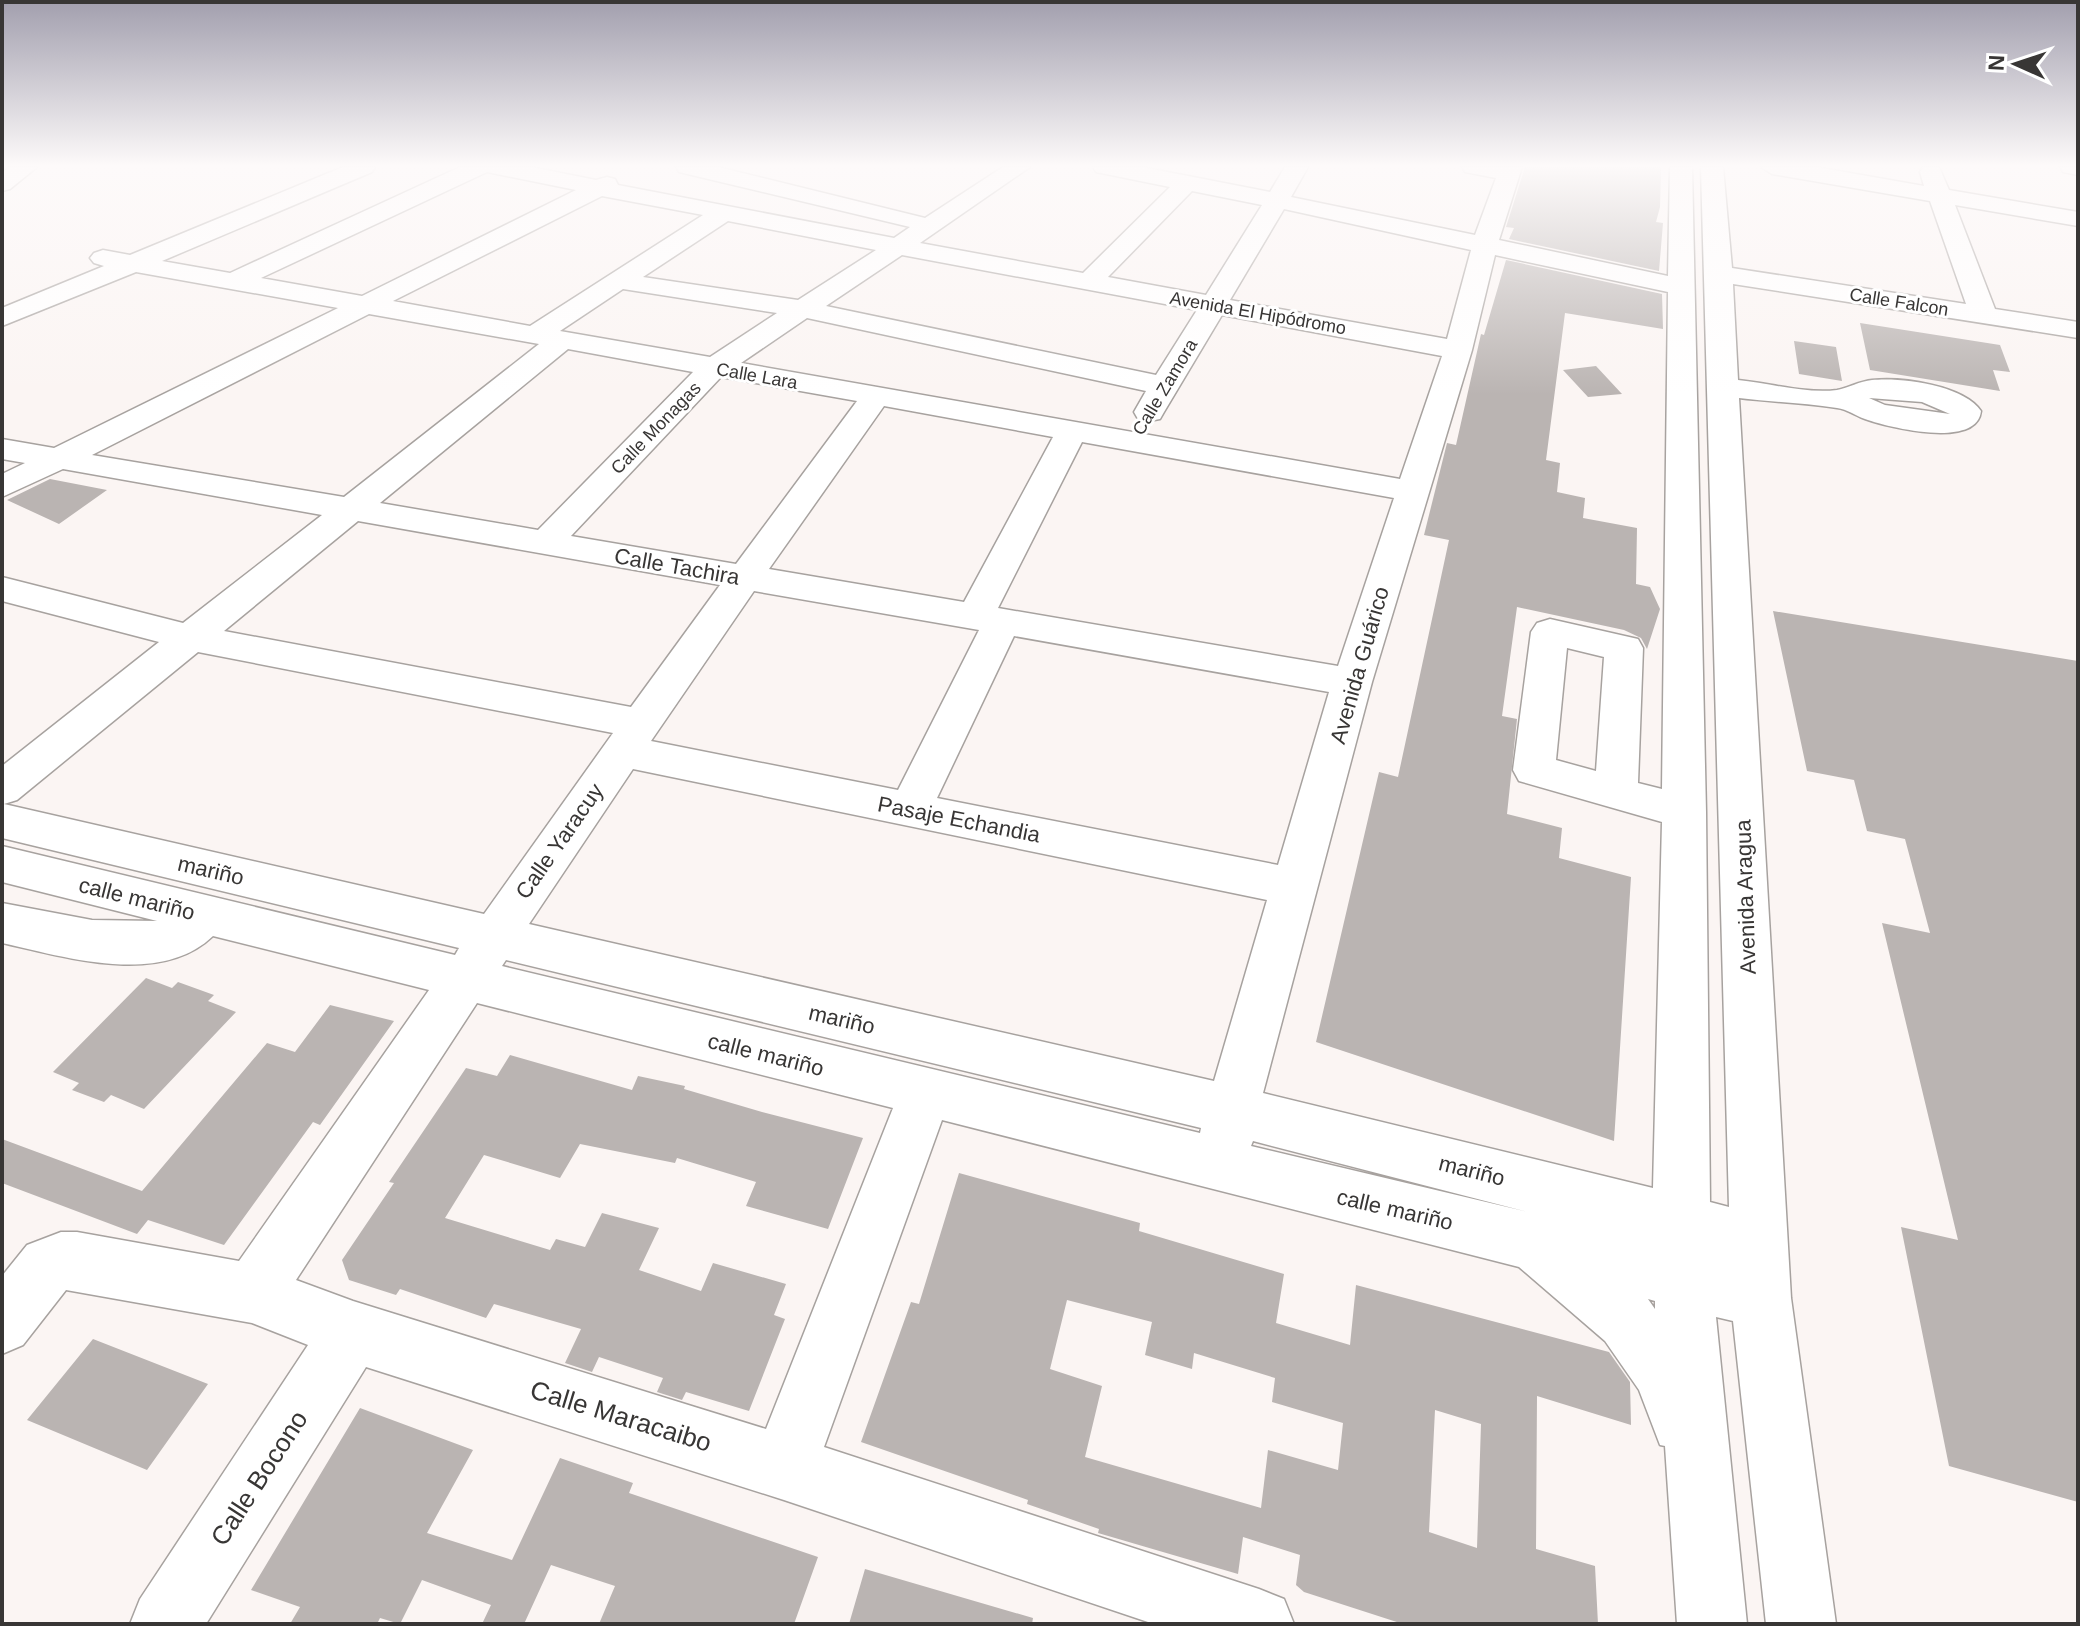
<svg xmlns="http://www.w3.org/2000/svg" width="2080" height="1626" font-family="Helvetica,sans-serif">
  <rect width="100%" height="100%" fill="#fbf5f3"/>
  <path fill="#bab4b2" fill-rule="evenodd" d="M1525 167H1661L1660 207 1656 222 1663 223 1659 271 1509 239 1514 228 1506 227Z
    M1506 260 1662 294 1663 329 1565 313 1546 460 1560 463 1557 492 1585 498 1583 518 1637 528 1636 584 1650 587 1660 609 1647 649 1641 638 1624 630 1517 607 1502 716 1517 719 1507 814 1562 828 1559 858 1631 877 1614 1141 1316 1042 1379 772 1398 777 1449 540 1424 535 1447 443 1456 445 1481 334 1484 335Z
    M1860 323 2000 345 2010 372 1993 370 2000 391 1870 370Z
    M1794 341 1836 347 1842 381 1799 374Z
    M1596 366 1622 394 1588 397 1563 370Z
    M50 479 107 490 59 524 7 500Z
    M1773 611 2078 661V1502L1949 1466 1901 1227 1958 1240 1882 923 1930 933 1905 839 1867 831 1854 780 1807 771Z
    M146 978 172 988 178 982 214 995 208 1001 236 1012 144 1109 111 1095 104 1102 72 1090 79 1083 53 1072Z
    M330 1005 394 1021 320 1125 313 1122 224 1245 148 1220 137 1234 2 1183V1139L142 1191 267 1043 295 1052Z
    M510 1055 632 1090 638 1076 685 1086 684 1089 762 1112 863 1138 828 1229 746 1206 756 1182 677 1158 675 1163 580 1144 560 1178 484 1155 445 1218 550 1250 556 1239 585 1247 602 1213 659 1228 639 1270 701 1291 713 1263 786 1284 774 1315 785 1319 749 1411 686 1392 682 1400 657 1392 663 1378 599 1357 592 1372 565 1363 581 1329 494 1304 486 1318 400 1289 396 1295 349 1280 342 1260 394 1183 389 1182 466 1068 497 1076Z
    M959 1173 1140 1223 1139 1231 1284 1274 1276 1323 1350 1345 1356 1285 1609 1352 1630 1382 1631 1425 1537 1396 1536 1549 1595 1566 1598 1624H1403L1304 1592 1296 1585 1300 1555 1243 1537 1238 1574 1098 1533 1099 1529 1027 1504 1028 1500 861 1442 911 1302 919 1304ZM1067 1300 1152 1322 1145 1355 1192 1369 1194 1353 1275 1378 1272 1402 1343 1423 1338 1470 1268 1450 1261 1508 1085 1457 1102 1386 1050 1369ZM1435 1410 1481 1424 1477 1548 1429 1532Z
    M93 1339 208 1384 147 1470 27 1420Z
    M360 1408 473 1450 427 1533 512 1560 560 1458 633 1483 629 1493 818 1557 794 1624H599L615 1586 551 1565 524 1624H482L491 1605 422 1580 400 1624 380 1618 377 1624H290L300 1607 251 1590Z
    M865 1569 1033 1618 1032 1624H849Z"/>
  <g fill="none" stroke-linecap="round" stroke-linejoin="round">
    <g stroke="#a7a29f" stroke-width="3">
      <path id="minor" d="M10 167H37L10 189 2 191V173Z
        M343 167H375L372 172 162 261 230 273 460 167H531L596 180 607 177 615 179 618 185 894 238 910 227 679 172 676 167H718L925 218 1003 167H1030L920 243 1083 273 1170 187 1096 172 1093 167H1142L1270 192 1285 167H1308L1291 197 1475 235 1496 178 1465 172 1462 167H1522L1499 240 1668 276 1670 167H1692L1706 812 1710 1202 1729 1207 1701 167H1723L1732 268 1966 304 1930 201 1772 174 1761 167H1816L1924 186 1920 172 1923 167H1939L1949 190 2078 212V226L1955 205 1995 309 2078 322V338L1733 284 1738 380C1769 383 1806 394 1837 390 1848 388 1860 381 1872 380 1901 377 1964 385 1981 411 1977 449 1890 428 1865 419 1856 416 1847 409 1837 408 1805 403 1772 402 1739 398L1791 1298 1836 1624H1766L1733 1321 1716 1317 1747 1624H1677L1665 1446 1660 1445 1639 1390 1605 1341 1519 1267 942 1120 824 1447 1259 1589 1284 1599 1294 1624H1154L784 1500 366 1367 206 1624H130L140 1599 308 1345 252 1323 66 1290 23 1345 2 1354V1276L27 1245 61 1232H77L239 1261 429 990 213 936C160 987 65 957 2 943V903L92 920 157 921 2 882V846L455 955 459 948 2 838V766L159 642 2 601V577L183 623 322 515 63 469 2 497V474L25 463 2 459V439L54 448 338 308 136 272 2 326V308L104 266 94 263 90 258 94 253 103 250 130 255ZM487 172 576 190 362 296 261 278ZM1192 191 1262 205 1206 295 1108 277ZM602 196 703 215 530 326 393 301ZM1284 209 1471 250 1447 339 1230 300ZM728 221 876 250 798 300 643 277ZM902 255 1197 310 1156 375 826 306ZM1495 255 1668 292 1662 789 1638 783 1643 648 1638 639 1550 619 1537 623 1531 632 1513 770 1519 781 1662 822 1653 1188 1263 1093 1372 682 1472 350ZM623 289 777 313 710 357 560 331ZM369 314 539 344 344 497 92 455ZM1222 315 1442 356 1400 479 741 363 807 318 1146 391 1134 412 1138 419 1149 421 1160 419 1164 412ZM568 349 693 372 538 530 380 503ZM721 377 857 401 736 564 571 536ZM1869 398 1922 402 1950 414 1885 405ZM884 406 1053 437 964 602 769 569ZM1082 442 1394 498 1338 666 998 608ZM358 521 720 585 631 707 224 631ZM754 591 979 630 898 790 651 741ZM1014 636 1329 692 1278 865 937 798ZM1567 648 1604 657 1596 771 1556 760ZM198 652 613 733 484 914 4 804 17 800ZM633 769 1267 900 1214 1081 529 924ZM506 960 1201 1128 1200 1133 502 966ZM477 1003 893 1108 766 1429 353 1301 296 1280ZM1253 1141 1532 1213 1251 1146ZM1648 1299 1655 1301V1309Z
        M2060 167H2078V175L2063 172Z"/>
    </g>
    <use href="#minor" fill="#fff" fill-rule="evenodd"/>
  </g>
  <linearGradient id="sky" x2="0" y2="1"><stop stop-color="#a29fae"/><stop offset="0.42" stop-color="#fdfafa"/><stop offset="1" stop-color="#fdfafa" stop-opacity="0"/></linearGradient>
  <rect width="2080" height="395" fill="url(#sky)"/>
  <g text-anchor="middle" stroke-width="6" stroke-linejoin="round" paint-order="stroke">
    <g font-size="18" fill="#383635" stroke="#fff">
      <text transform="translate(1899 302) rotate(9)" y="6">Calle Falcon</text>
      <text transform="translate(1258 313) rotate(10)" y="6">Avenida El Hipódromo</text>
      <text transform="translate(757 376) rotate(10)" y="6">Calle Lara</text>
      <text transform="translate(1165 387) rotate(-59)" y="6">Calle Zamora</text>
      <text transform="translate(656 428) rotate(-46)" y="6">Calle Monagas</text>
    </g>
    <g font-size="22" fill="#383635" stroke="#fff">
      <text transform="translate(677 566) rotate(10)" y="8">Calle Tachira</text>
      <text transform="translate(1359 665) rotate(-74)" y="8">Avenida Guárico</text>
      <text transform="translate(959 819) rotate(11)" y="8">Pasaje Echandia</text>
      <text transform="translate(559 841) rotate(-55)" y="8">Calle Yaracuy</text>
      <text transform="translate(211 870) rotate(13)" y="8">mariño</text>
      <text transform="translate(1745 897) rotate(-92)" y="8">Avenida Aragua</text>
      <text transform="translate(137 898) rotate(14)" y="8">calle mariño</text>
      <text transform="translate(842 1019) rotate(13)" y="8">mariño</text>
      <text transform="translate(766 1054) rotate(14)" y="8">calle mariño</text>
      <text transform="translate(1472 1170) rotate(14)" y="8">mariño</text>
      <text transform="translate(1395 1209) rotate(13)" y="8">calle mariño</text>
    </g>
    <g font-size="26" fill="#383635" stroke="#fff">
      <text transform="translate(621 1416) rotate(17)" y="9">Calle Maracaibo</text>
      <text transform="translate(259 1478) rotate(-57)" y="9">Calle Bocono</text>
    </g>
  </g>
  <rect width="2080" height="1626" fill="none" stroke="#383635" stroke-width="8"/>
  <g transform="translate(2016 64) rotate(273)" stroke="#ffffff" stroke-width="6" paint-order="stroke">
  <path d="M0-6L14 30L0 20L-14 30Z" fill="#383635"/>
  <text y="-12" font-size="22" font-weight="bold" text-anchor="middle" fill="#383635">N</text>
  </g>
</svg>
